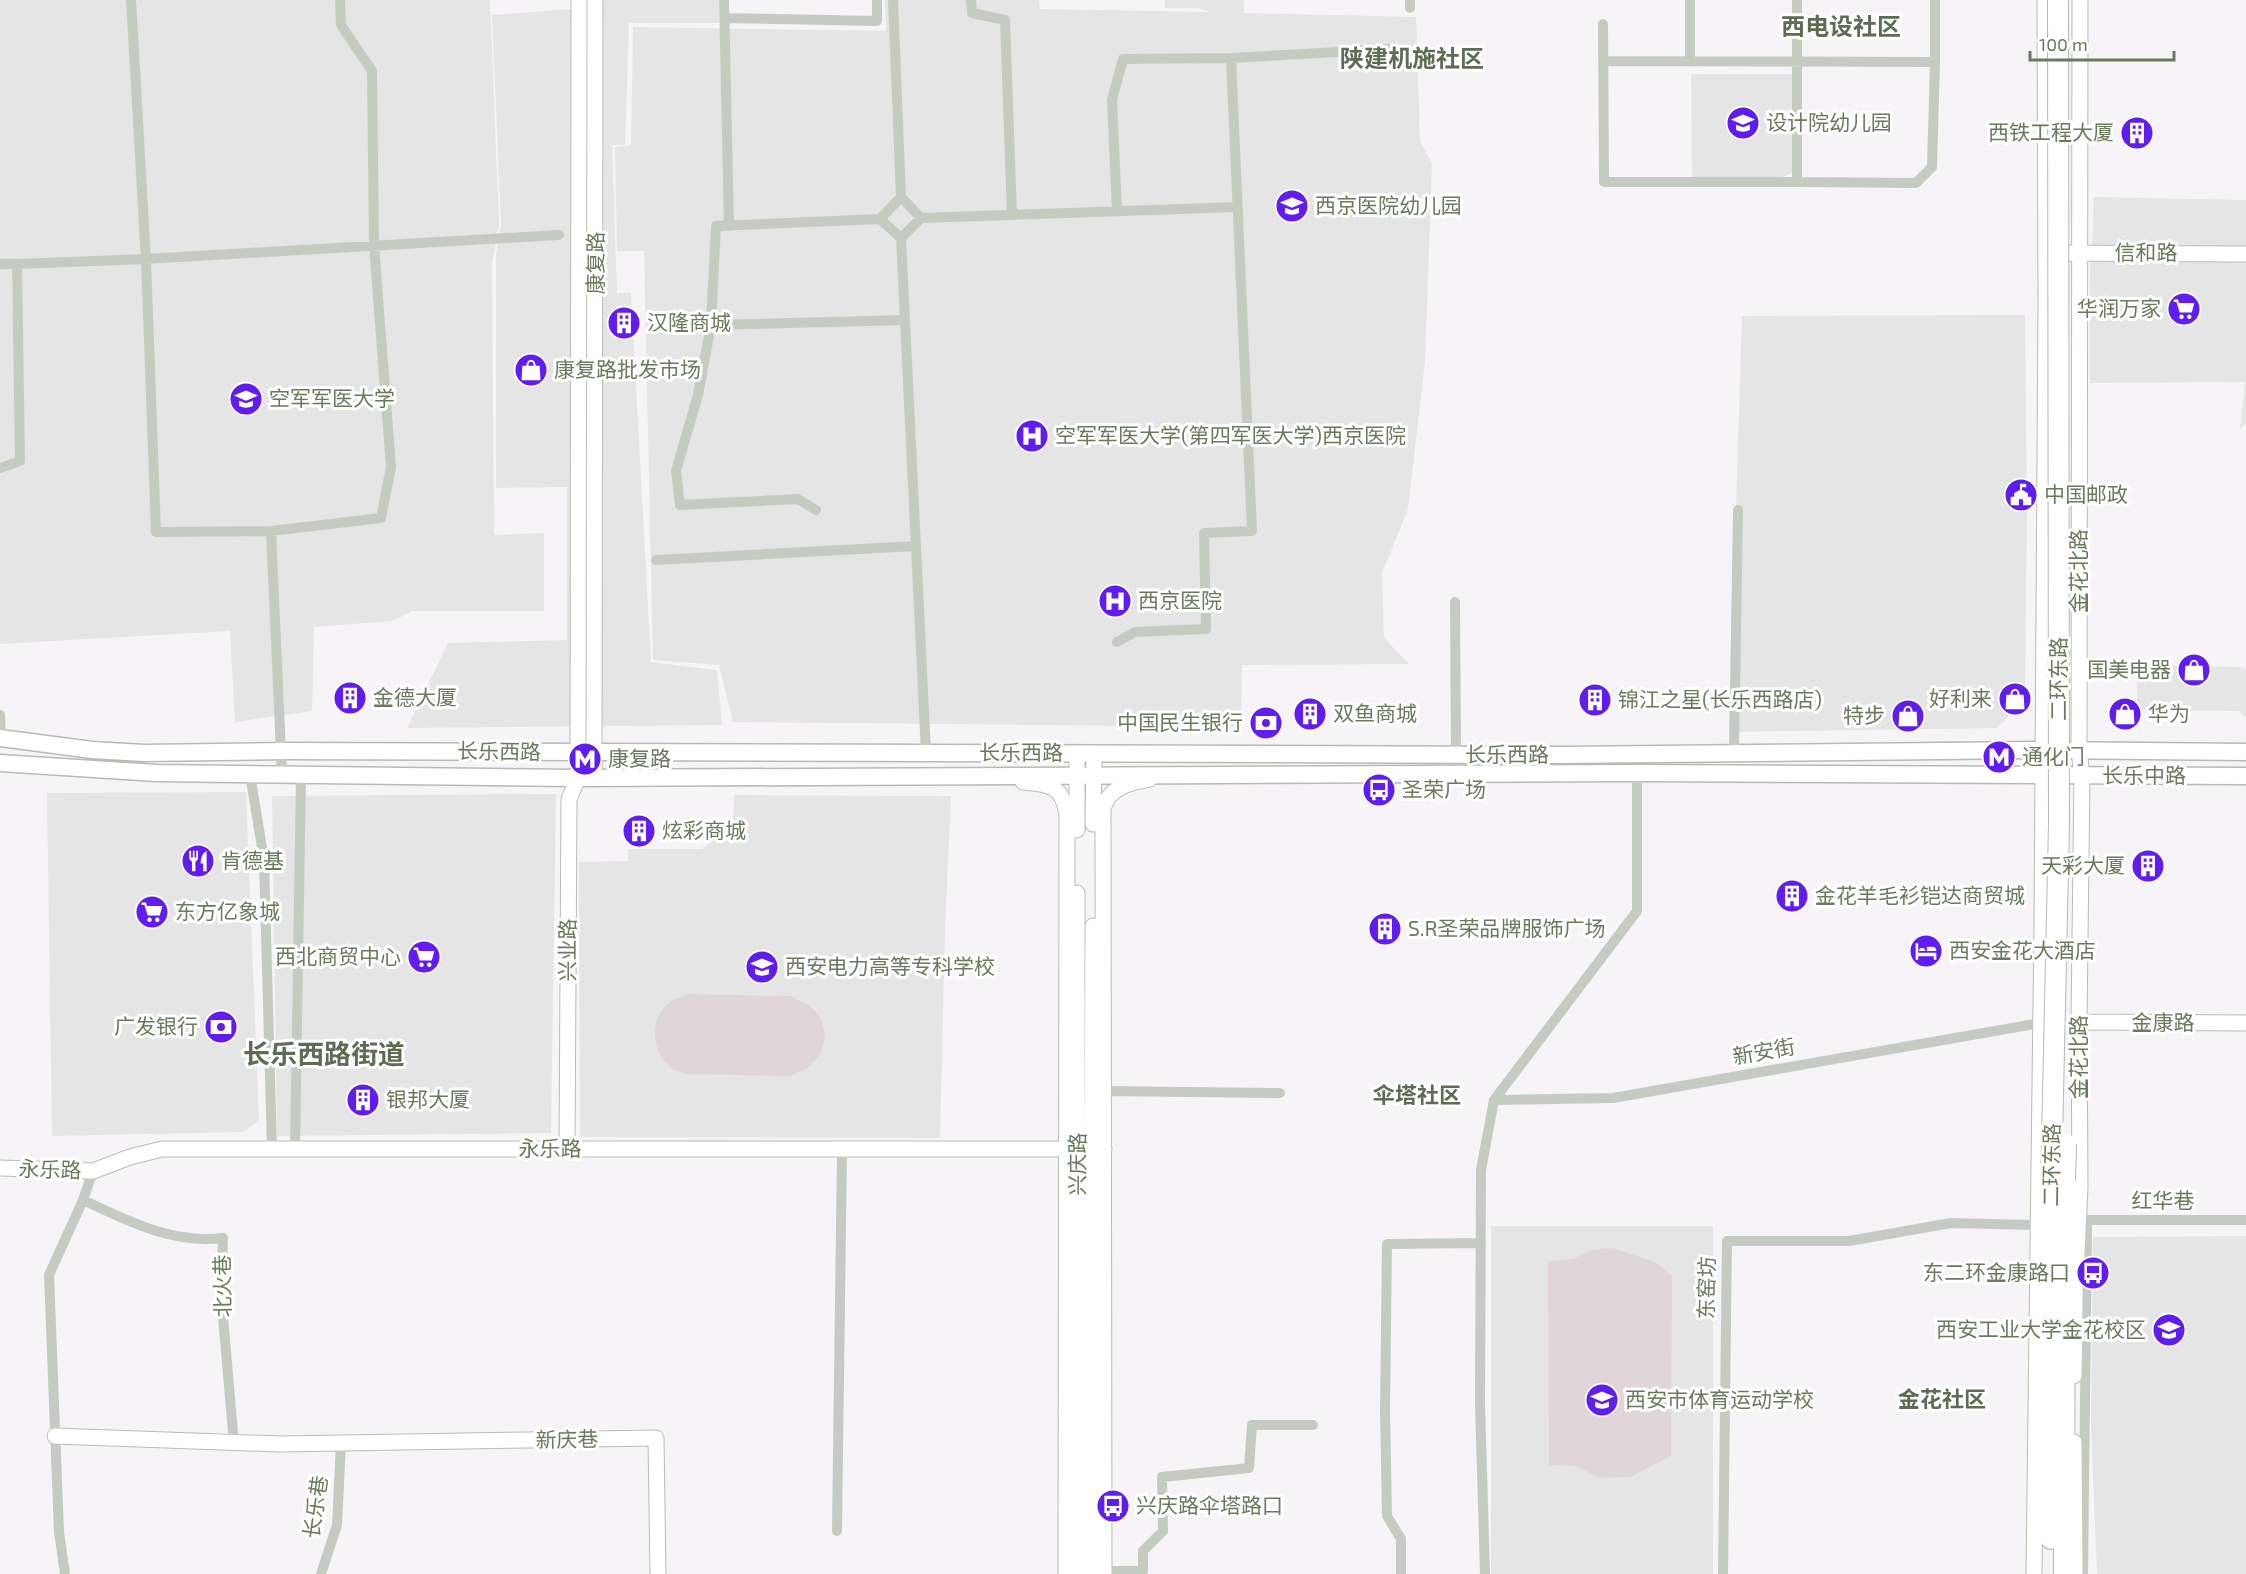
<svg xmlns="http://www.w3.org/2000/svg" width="2246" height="1574" font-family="'Exo 2','Noto Sans SC',sans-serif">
  <rect width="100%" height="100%" fill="#f7f4f7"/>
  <path fill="#e6e5e5" d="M0 0H490L499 224 492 265 494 535 544 533V611H412L393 621 314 627 312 711 235 722 230 631 0 644Z
    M572 0H719V23H629L625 145H612L617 293H631L651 662 717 670 722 725 407 728 448 643 567 640V487L496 488V254L501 224 492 15 571 9Z
    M885 0H1039L1040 9 1211 12 1199 8H1165V0H1244V13L1416 17 1420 141 1432 164 1425 362 1408 509 1382 573 1384 638 1409 664 1242 665 1241 727 733 722 719 665 653 660 644 251H617L615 147 631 145 633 27 886 31Z
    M1691 74H1795V171L1783 177 1692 179Z
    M2094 197 2246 200V247L2092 246Z
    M2090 258 2246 261V423L2240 429 2245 382 2090 383Z
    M2025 315 2027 508 2025 700 1997 728 1729 732 1742 316Z
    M2137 665 2240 667 2246 669V718L2239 711 2137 710Z
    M246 792 259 1120 243 1132 52 1136 47 793Z
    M556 794 551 1133 277 1136 272 796Z
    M734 795 951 796 945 930 940 1138 580 1137 579 862 628 861V849H702L733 825Z
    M1491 1226H1713V1574H1491Z
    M2246 1236V1574H2097L2091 1423 2093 1237Z"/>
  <path fill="#e0d5d8" d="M688 994 791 996 810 1006 821 1018 825 1037 820 1055 808 1068 790 1076 687 1074C681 1072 673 1070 669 1066 651 1049 649 1018 670 1002 675 999 682 997 688 994Z
    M1613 1248 1655 1262 1672 1276 1671 1456 1630 1477 1600 1478 1575 1466 1549 1465 1548 1261 1573 1259 1592 1250Z"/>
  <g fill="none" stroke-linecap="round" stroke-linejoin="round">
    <g stroke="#b7beb2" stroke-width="17">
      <path id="secondary" d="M2048 253 2246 254
        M1077 753V830
        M594 777 595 0
        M1023 782C1050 784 1063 786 1067 815L1066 1574
        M1093 824 1094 754
        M2079 1022 2246 1023
        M567 1149 569 799 578 778 579 0
        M0 1168 93 1171 130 1157 162 1149H1104
        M2074 1376 2075 1294 2080 1187 2079 1022 2082 776 2079 750 2080 0
        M55 1436 280 1444 656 1438 658 1574
        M2074 1442 2075 1574
        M1077 1574V893
        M1090 1574 1093 926
        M1104 1574 1103 810C1107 788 1130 782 1150 779
        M2034 1574 2042 923 2046 300 2045 0"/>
    </g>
    <g stroke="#b6bcb1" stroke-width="19">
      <path id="primary" d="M0 738 92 750 144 753 282 751 1563 755 2043 750 2246 752
        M0 763 156 773 578 778 1637 773 2246 776"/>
    </g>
    <g stroke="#b5bab1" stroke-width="22">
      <path id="highway" d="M2051 1539V1185
        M2064 1574 2065 1180"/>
    </g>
    <path stroke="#c6cbc2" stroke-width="10" d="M131 0 146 260 156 532 271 531 381 518 391 467 374 245 372 71 341 25 340 0
      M724 0 729 226
      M893 0 901 197
      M971 0 972 13 1005 20 1012 215
      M1410 0V8
      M1690 0V61
      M725 18 877 21V0
      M1603 24 1604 182H1797V0
      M1603 61 1935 62V0
      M1797 182 1916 183 1932 167 1935 62
      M1117 211 1112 100 1123 59 1231 58 1390 49
      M921 218 1237 207
      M901 238 921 218 901 197 880 219 901 238 926 753
      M0 264H17L20 461 0 468
      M17 264 146 259 559 235
      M711 325 716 226 880 219
      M816 510 798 499 680 505 676 471 698 395 711 325 905 320
      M271 531 282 774
      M656 560 916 546
      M1455 602 1456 755
      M1117 642 1135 632 1206 629 1204 533 1252 531 1231 58
      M0 715 1 738
      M1734 753 1738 510
      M250 774 264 860 272 1149
      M1103 1091 1280 1093
      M1494 1100 1613 1098 2040 1023
      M295 1149 301 775
      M83 1200C128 1221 172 1244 223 1238L221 1294 234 1444
      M2079 1220 2087 1228 2083 1574
      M2079 1220H2246
      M837 1531 842 1149
      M1104 1571H1143V1551L1163 1531 1162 1477 1249 1468 1252 1425H1313
      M65 1574 59 1532 49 1275 83 1200 93 1171
      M321 1574 337 1525 341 1443
      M1401 1574V1539L1387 1516 1385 1411 1387 1244 1481 1243
      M1485 1574 1480 1404 1481 1170 1494 1100 1637 911V773
      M1723 1574 1727 1241H1849L1951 1223 2037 1225"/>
    <use href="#secondary" stroke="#fff" stroke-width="15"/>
    <use href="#primary" stroke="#fff" stroke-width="16"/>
    <use href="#highway" stroke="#fff" stroke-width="20"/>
    <g stroke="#b5bab1" stroke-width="22" stroke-linecap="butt">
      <path id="highway-bridge" d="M2065 1180 2066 1144
        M2051 1185 2059 824 2058 0"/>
    </g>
    <use href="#highway-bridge" stroke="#fff" stroke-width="20"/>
  </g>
  <defs>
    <g id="school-disc" transform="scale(1.725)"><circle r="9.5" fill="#611cf0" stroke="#fff"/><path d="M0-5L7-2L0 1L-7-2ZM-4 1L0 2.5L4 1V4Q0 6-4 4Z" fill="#fff"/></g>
    <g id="building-disc" transform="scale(1.725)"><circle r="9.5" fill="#611cf0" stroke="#fff"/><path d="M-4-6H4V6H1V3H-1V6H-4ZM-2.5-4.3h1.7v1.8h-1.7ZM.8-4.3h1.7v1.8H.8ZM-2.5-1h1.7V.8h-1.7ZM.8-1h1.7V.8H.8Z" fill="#fff"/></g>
    <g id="supermarket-disc" transform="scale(1.725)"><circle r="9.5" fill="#611cf0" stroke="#fff"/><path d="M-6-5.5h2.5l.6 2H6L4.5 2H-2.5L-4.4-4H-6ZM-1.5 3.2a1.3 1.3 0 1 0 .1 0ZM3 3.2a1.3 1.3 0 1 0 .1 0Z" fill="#fff"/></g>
    <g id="shop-disc" transform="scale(1.725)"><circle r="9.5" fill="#611cf0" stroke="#fff"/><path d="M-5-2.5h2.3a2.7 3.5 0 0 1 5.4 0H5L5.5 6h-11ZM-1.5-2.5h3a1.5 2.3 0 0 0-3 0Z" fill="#fff"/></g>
    <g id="university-disc" transform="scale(1.725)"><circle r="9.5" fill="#611cf0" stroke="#fff"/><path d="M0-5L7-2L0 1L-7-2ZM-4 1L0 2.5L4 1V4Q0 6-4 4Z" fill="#fff"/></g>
    <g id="hospital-disc" transform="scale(1.725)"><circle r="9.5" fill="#611cf0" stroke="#fff"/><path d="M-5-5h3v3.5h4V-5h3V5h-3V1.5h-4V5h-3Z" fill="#fff"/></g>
    <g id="civic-disc" transform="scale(1.725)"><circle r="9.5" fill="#611cf0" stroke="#fff"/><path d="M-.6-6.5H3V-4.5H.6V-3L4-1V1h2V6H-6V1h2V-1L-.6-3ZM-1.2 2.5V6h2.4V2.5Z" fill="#fff"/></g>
    <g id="bank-disc" transform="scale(1.725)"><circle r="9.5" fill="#611cf0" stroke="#fff"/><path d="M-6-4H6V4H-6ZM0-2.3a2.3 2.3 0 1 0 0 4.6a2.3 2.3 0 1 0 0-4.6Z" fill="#fff"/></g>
    <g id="metro-disc" transform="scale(1.725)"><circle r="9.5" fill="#611cf0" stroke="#fff"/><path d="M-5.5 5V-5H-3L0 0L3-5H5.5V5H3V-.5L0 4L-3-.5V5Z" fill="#fff"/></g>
    <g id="bus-disc" transform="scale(1.725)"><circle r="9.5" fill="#611cf0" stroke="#fff"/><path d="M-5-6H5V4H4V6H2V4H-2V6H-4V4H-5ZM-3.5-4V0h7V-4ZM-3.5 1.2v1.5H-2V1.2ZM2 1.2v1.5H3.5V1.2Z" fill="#fff"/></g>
    <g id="restaurant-disc" transform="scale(1.725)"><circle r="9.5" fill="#611cf0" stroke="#fff"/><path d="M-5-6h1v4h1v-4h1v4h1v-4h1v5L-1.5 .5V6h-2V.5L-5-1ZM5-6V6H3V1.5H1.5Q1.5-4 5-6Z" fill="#fff"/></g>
    <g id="hotel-disc" transform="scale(1.725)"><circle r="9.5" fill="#611cf0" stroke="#fff"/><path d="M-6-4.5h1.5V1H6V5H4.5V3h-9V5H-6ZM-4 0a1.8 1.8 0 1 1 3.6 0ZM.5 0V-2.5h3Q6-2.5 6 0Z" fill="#fff"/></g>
  </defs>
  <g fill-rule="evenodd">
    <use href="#school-disc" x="1743" y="123"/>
    <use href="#building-disc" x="2137" y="133"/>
    <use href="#school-disc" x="1292" y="206"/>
    <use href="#supermarket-disc" x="2184" y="309"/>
    <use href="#building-disc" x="624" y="323"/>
    <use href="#shop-disc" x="531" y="370"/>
    <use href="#university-disc" x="246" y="399"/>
    <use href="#hospital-disc" x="1032" y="436"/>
    <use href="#civic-disc" x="2021" y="495"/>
    <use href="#hospital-disc" x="1115" y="601"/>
    <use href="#shop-disc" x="2194" y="670"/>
    <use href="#building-disc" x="350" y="698"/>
    <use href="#shop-disc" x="2015" y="699"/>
    <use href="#building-disc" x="1595" y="700"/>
    <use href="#building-disc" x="1310" y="714"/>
    <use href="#shop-disc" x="2125" y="714"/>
    <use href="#shop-disc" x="1908" y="716"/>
    <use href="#bank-disc" x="1266" y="723"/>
    <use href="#metro-disc" x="1999" y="757"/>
    <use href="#metro-disc" x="585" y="759"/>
    <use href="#bus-disc" x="1379" y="790"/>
    <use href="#building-disc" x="639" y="831"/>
    <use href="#restaurant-disc" x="198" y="861"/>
    <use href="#building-disc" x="2148" y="866"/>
    <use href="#building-disc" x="1792" y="896"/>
    <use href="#supermarket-disc" x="152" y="912"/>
    <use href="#building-disc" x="1385" y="929"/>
    <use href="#hotel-disc" x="1926" y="951"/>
    <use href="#supermarket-disc" x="424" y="957"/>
    <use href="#university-disc" x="762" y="967"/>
    <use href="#bank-disc" x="221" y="1027"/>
    <use href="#building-disc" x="363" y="1100"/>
    <use href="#bus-disc" x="2093" y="1273"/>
    <use href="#university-disc" x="2169" y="1330"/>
    <use href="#school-disc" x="1602" y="1400"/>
    <use href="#bus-disc" x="1113" y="1506"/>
  </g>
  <g text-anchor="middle" stroke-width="6" stroke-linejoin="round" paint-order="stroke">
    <g font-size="21" fill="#6a7b5c" stroke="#fff" text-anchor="start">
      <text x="1766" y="130">设计院幼儿园</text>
      <text x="2114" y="140" text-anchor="end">西铁工程大厦</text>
      <text x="1315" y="213">西京医院幼儿园</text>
      <text x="2161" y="316" text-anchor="end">华润万家</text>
      <text x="647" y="330">汉隆商城</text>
      <text x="554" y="377">康复路批发市场</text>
      <text x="269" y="406">空军军医大学</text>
      <text x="1055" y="443">空军军医大学(第四军医大学)西京医院</text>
      <text x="2044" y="502">中国邮政</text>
      <text x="1138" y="608">西京医院</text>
      <text x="2171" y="677" text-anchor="end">国美电器</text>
      <text x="373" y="705">金德大厦</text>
      <text x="1992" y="706" text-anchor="end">好利来</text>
      <text x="1618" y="707">锦江之星(长乐西路店)</text>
      <text x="1333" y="721">双鱼商城</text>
      <text x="2148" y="721">华为</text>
      <text x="1885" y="723" text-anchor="end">特步</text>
      <text x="1243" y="730" text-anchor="end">中国民生银行</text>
      <text x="2022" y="764">通化门</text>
      <text x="608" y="766">康复路</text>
      <text x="1402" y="797">圣荣广场</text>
      <text x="662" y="838">炫彩商城</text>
      <text x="221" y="868">肯德基</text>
      <text x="2125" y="873" text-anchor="end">天彩大厦</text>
      <text x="1815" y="903">金花羊毛衫铠达商贸城</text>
      <text x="175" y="919">东方亿象城</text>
      <text x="1408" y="936">S.R圣荣品牌服饰广场</text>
      <text x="1949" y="958">西安金花大酒店</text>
      <text x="401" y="964" text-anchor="end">西北商贸中心</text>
      <text x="785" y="974">西安电力高等专科学校</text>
      <text x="198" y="1034" text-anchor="end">广发银行</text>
      <text x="386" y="1107">银邦大厦</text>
      <text x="2070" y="1280" text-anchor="end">东二环金康路口</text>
      <text x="2146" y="1337" text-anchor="end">西安工业大学金花校区</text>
      <text x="1625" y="1407">西安市体育运动学校</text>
      <text x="1136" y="1513">兴庆路伞塔路口</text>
    </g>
    <g font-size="21" fill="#6a7b5c" stroke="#fff">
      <text x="2146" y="260">信和路</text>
      <text transform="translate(596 263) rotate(-90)" y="7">康复路</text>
      <text transform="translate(2079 571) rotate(-90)" y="7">金花北路</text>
      <text transform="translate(2059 679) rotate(-90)" y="7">二环东路</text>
      <text transform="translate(499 752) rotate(1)" y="7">长乐西路</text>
      <text x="1021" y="760">长乐西路</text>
      <text x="1507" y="762">长乐西路</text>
      <text x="2144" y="783">长乐中路</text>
      <text transform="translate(568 950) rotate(-90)" y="7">兴业路</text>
      <text x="2163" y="1030">金康路</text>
      <text transform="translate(1764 1052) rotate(-10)" y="7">新安街</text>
      <text transform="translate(2079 1057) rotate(-90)" y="7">金花北路</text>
      <text x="550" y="1156">永乐路</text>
      <text transform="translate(1078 1164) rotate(-90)" y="7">兴庆路</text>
      <text transform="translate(2052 1165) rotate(-89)" y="7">二环东路</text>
      <text transform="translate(50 1170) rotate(2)" y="7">永乐路</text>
      <text x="2163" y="1208">红华巷</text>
      <text transform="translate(223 1286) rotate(-91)" y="7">北火巷</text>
      <text transform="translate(1707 1288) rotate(-89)" y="7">东窑坊</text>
      <text transform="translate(567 1440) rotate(-1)" y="7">新庆巷</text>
      <text transform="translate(316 1507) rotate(-82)" y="7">长乐巷</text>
    </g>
    <g font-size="22" font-weight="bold" fill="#5e6c53" stroke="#fff">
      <text x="1417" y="1103">伞塔社区</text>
      <text x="1942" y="1407">金花社区</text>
    </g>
    <g font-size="24" font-weight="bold" fill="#5e6c53" stroke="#fff">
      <text x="1841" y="35">西电设社区</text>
      <text x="1412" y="67">陕建机施社区</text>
    </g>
    <g font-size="27" font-weight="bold" fill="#5e6c53" stroke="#fff">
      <text x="324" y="1064">长乐西路街道</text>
    </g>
  </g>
  <path d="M2030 51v9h144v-9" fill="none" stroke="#6a7b5c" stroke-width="3"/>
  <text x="2039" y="51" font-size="18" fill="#6a7b5c" stroke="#ffffff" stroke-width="4.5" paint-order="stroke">100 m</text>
</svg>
